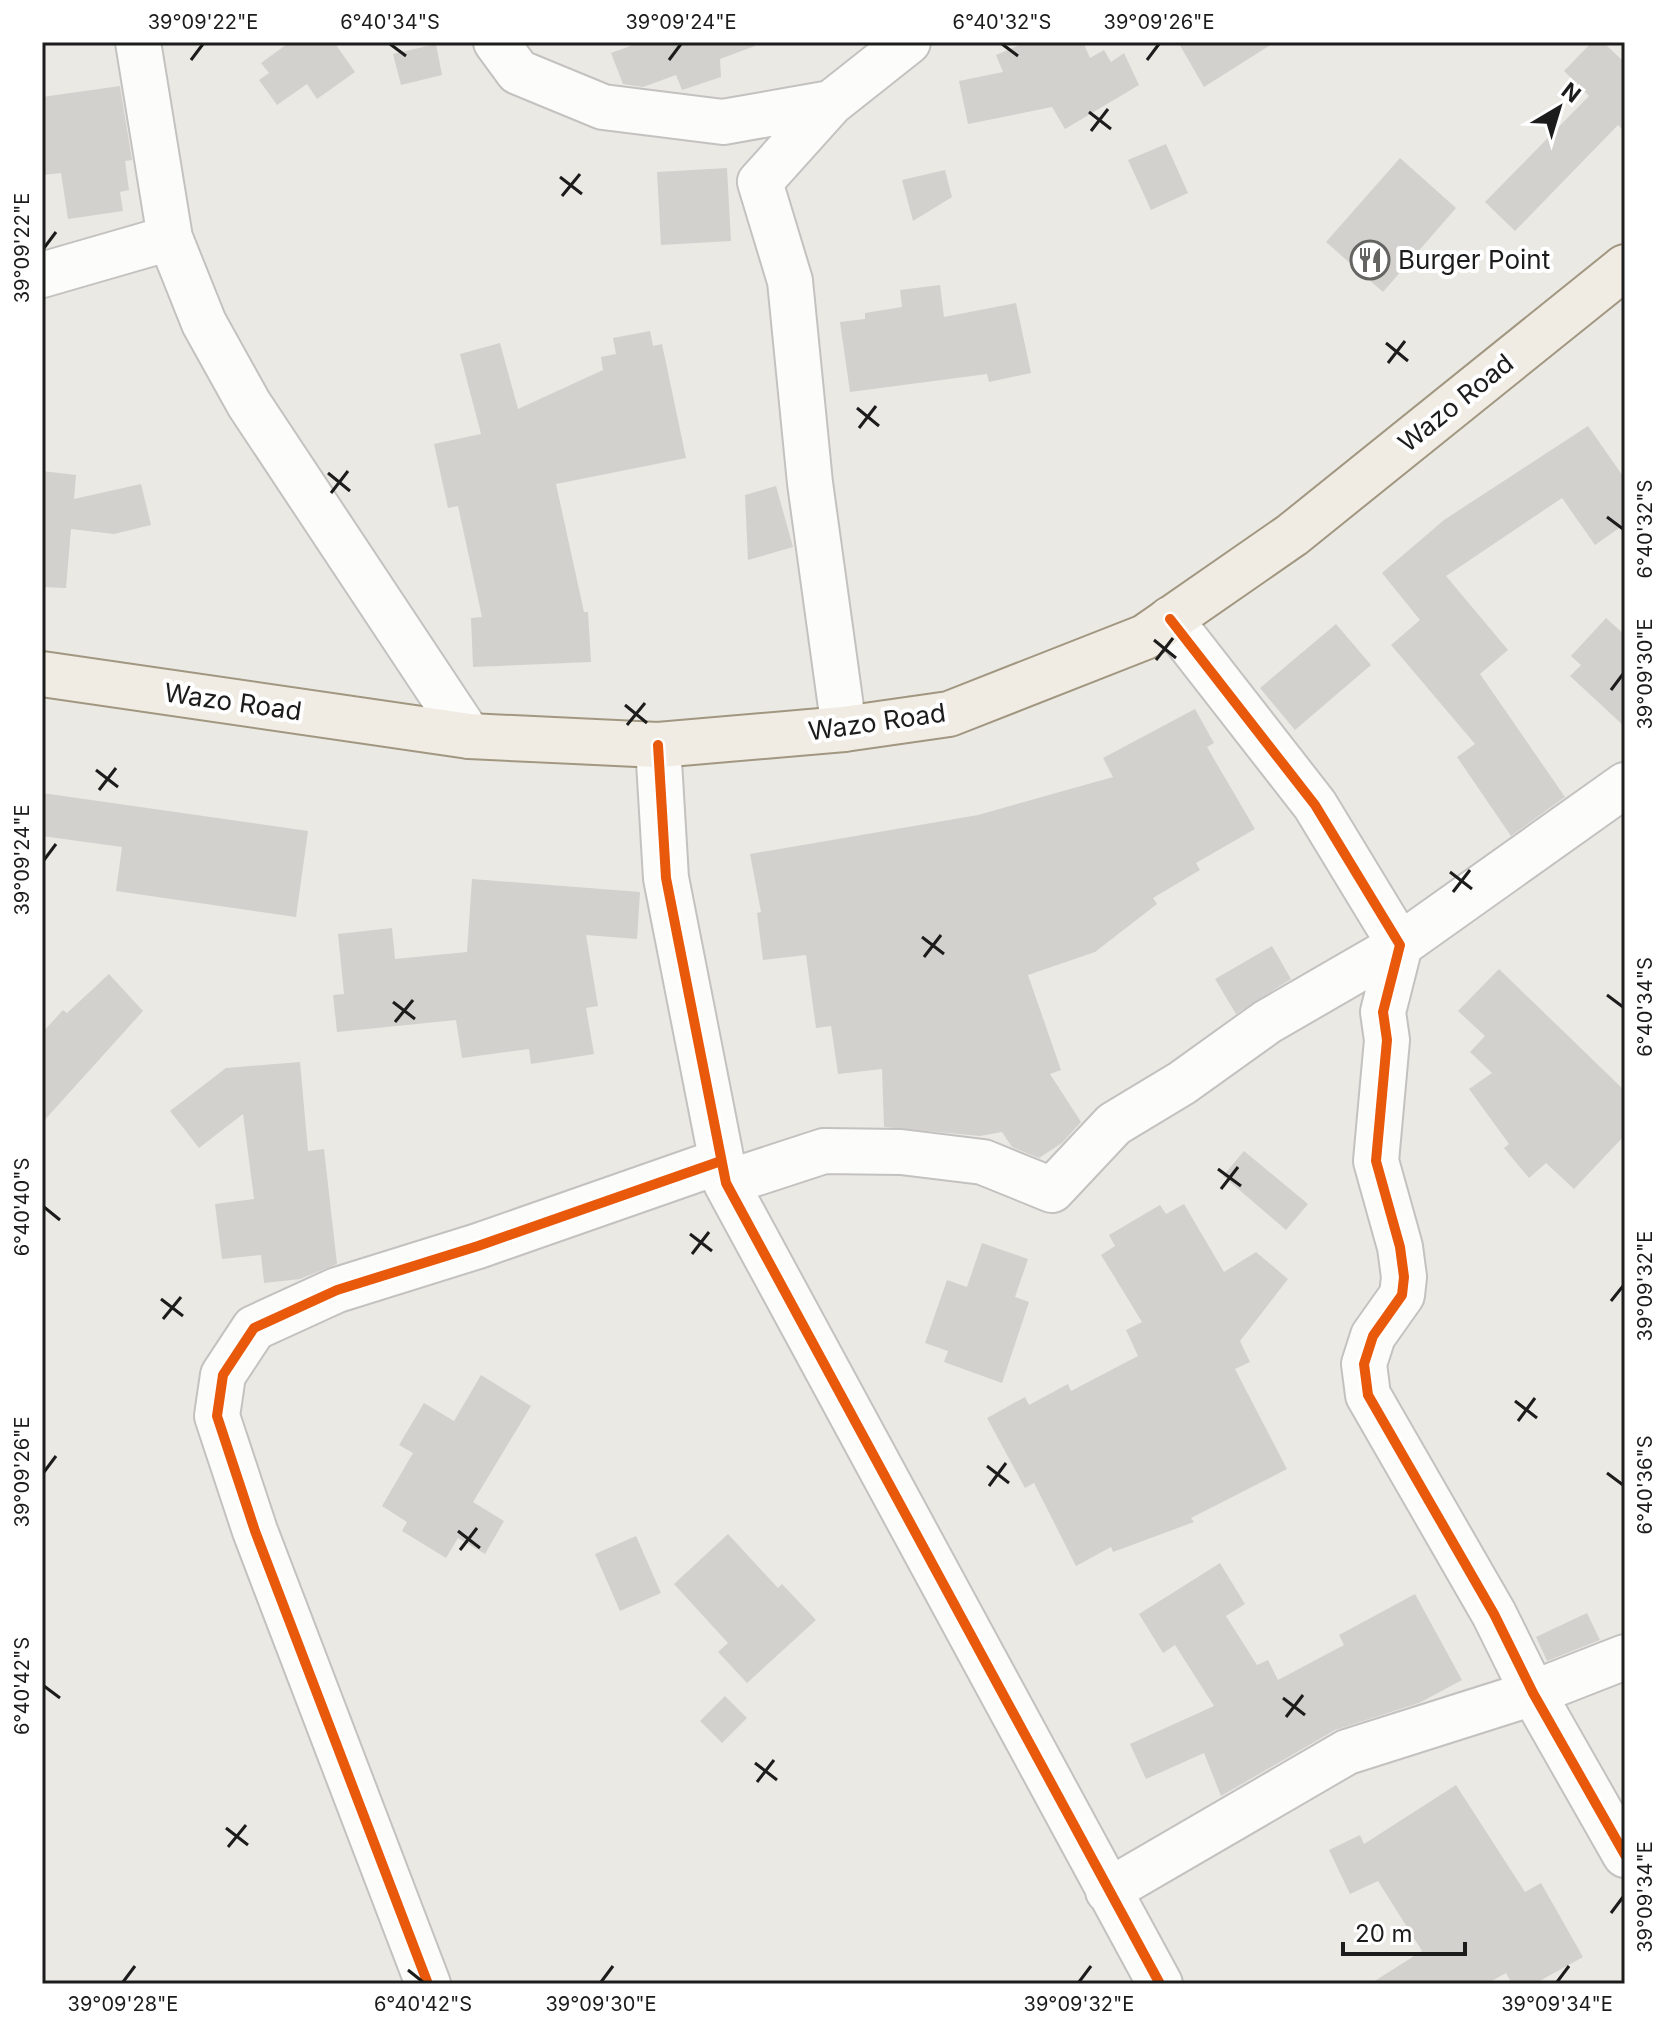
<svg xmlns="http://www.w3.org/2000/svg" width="1667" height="2026" font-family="Inter,sans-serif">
  <rect width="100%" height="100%" fill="#ebe9e4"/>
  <path fill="#d3d1cd" d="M290 42H334L355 72 317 99 307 84 277 105 259 80 269 73 261 63Z
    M641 42H754L755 46 720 59 721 77 682 90 676 75 643 87 623 84 611 53Z
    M1027 42H1083L1090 58 1104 50 1111 62 1124 53 1139 85 1065 129 1052 107 968 124 959 81 1003 72 996 55Z
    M1178 42H1275L1204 87Z
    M1592 42H1603L1623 61 1625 58V132L1618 125 1515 231 1485 202 1589 96 1564 71Z
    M436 44 442 75 401 85 393 54Z
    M120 86 132 160 125 161 129 190 120 192 123 211 68 219 61 173 42 175V97Z
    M1166 144 1188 193 1151 210 1128 160Z
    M1400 158 1456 208 1383 292 1326 242Z
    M727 168 731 241 661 245 657 172Z
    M945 170 952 197 913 221 902 180Z
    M940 285 944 317 1016 303 1031 373 989 382 987 374 850 392 840 322 865 319V313L902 307 900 290Z
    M650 331 653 346 662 344 686 458 556 484 584 612H588L591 662 473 667 471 618 482 617 458 506 448 508 434 444 481 434 460 354 500 343 518 409 603 370 601 357 616 354 613 338Z
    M1588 426 1625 479V524L1595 545 1562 498 1446 576 1508 650 1480 674 1565 797 1511 836 1457 757 1475 744 1391 645 1420 620 1382 573 1444 520Z
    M42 471 76 475 74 499 141 484 151 525 114 534 71 529 66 588 42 587Z
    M776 486 793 547 748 560 745 495Z
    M1606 618 1625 635V727L1570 676 1581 665 1571 656Z
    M1336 624 1371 665 1295 730 1260 688Z
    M1195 709 1214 743 1207 747 1255 829 1196 863 1200 870 1153 898 1157 904 1095 952 1028 975 1061 1070 1050 1074 1081 1122 1062 1143 1039 1158 1012 1147 1002 1132 980 1136 884 1127 882 1069 838 1074 831 1026 816 1028 806 955 763 960 757 913 761 912 750 854 978 815 1113 777 1103 758Z
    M42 793 308 831 296 917 116 891 122 847 42 836Z
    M472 879 640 892 637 939 586 935 598 1006 586 1008 594 1054 531 1064 529 1049 462 1058 456 1020 337 1032 333 995 344 994 338 934 392 928 395 959 467 952Z
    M1272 946 1291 979 1236 1014 1215 979Z
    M1499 969 1625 1091V1135L1574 1189 1546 1163 1529 1178 1504 1148 1509 1144 1469 1089 1492 1073 1470 1052 1485 1036 1458 1011Z
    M109 974 143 1011 42 1123V1033L63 1010 67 1013Z
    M300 1062 308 1151 324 1149 337 1264 300 1279 264 1283 261 1255 222 1259 215 1204 254 1199 243 1114 199 1148 170 1111 226 1068Z
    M1244 1151 1308 1204 1286 1230 1223 1176Z
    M1184 1204 1224 1272 1256 1252 1288 1279 1240 1341 1250 1362 1235 1369 1287 1469 1191 1518 1194 1522 1113 1552 1111 1547 1076 1566 1034 1483 1025 1488 987 1418 1025 1397 1029 1405 1068 1384 1071 1391 1138 1356 1126 1330 1142 1322 1101 1255 1115 1246 1109 1235 1160 1205 1166 1214Z
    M982 1243 1028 1259 1015 1297 1029 1302 1002 1383 944 1362 948 1351 925 1343 947 1280 967 1287Z
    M481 1375 531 1406 473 1502 504 1521 485 1554 458 1538 446 1558 402 1531 407 1522 382 1506 413 1453 399 1445 424 1403 454 1421Z
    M728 1534 778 1588 782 1584 816 1620 747 1683 718 1652 728 1643 674 1584Z
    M636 1536 661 1593 620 1611 595 1554Z
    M1220 1563 1245 1604 1226 1616 1257 1665 1268 1660 1278 1680 1344 1645 1339 1635 1415 1594 1462 1680 1419 1703 1335 1730 1221 1796 1204 1753 1146 1779 1130 1744 1214 1706 1175 1645 1163 1653 1139 1614Z
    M1587 1613 1600 1640 1547 1661 1536 1637Z
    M725 1696 747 1718 722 1743 700 1721Z
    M1456 1785 1525 1892 1541 1883 1583 1957 1534 1984H1512L1506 1973 1486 1984H1370L1422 1951 1378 1881 1350 1894 1329 1850 1360 1835 1364 1844Z"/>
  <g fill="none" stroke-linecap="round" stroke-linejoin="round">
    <g stroke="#c3c2c0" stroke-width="48">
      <path id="minor" d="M138 42 170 238 204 323 249 404 469 736
        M496 42 518 72 603 107 723 122 831 103
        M42 275 170 238
        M1170 619 1315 805 1400 945 1383 1012 1387 1040 1376 1161 1400 1247 1404 1277 1402 1295 1373 1336 1364 1364 1368 1395 1494 1614 1533 1693 1625 1855
        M844 729 810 483 790 281 760 182 831 103 908 42
        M658 745 666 878 726 1183 1160 1984
        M726 1183 824 1151 901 1152 983 1162 1052 1190 1114 1124 1182 1083 1267 1022 1400 945 1625 785
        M1108 1891 1347 1752 1533 1693 1625 1657
        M428 1984 255 1531 217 1416 223 1375 254 1328 337 1290 478 1246 721 1161"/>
    </g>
    <g stroke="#a19781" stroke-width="48">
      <path id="major" d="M42 674 469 736 658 745 844 729 949 714 1145 637 1292 535 1625 267"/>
    </g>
    <use href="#minor" stroke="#fcfcfb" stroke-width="44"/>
    <use href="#major" stroke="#f0ebe3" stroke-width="44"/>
    <g stroke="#fff" stroke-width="15">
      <path id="cycleway" d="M1170 619 1315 805 1400 945 1383 1012 1387 1040 1376 1161 1400 1247 1404 1277 1402 1295 1373 1336 1364 1364 1368 1395 1494 1614 1533 1693 1625 1855
        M658 745 666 878 726 1183 1160 1984
        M428 1984 255 1531 217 1416 223 1375 254 1328 337 1290 478 1246 721 1161"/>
    </g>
    <use href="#cycleway" stroke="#e8590c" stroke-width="10"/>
  </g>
  <path fill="none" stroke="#1c1c1c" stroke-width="3" d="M390 44 406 56M1002 44 1018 56M191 60 203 44M669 60 681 44M1147 60 1159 44M1089 112 1111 129M1091 131 1108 109M560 177 582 194M562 196 580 174M44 248 56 232M1386 343 1408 361M1388 363 1405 341M857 408 879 426M859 428 876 406M328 473 350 491M331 493 348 471M1607 517 1623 529M1154 640 1176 658M1156 660 1173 638M1611 690 1623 674M625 705 647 723M627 725 645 703M96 770 118 787M99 790 116 768M44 860 56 844M1450 872 1472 889M1453 892 1470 870M922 937 944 954M924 957 941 935M1607 995 1623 1007M393 1002 415 1019M395 1022 413 1000M1218 1169 1241 1186M1221 1189 1238 1167M44 1207 60 1220M690 1234 712 1251M692 1254 709 1232M161 1299 183 1316M1611 1301 1623 1286M163 1319 181 1297M1515 1401 1537 1418M1518 1421 1535 1398M987 1466 1009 1483M44 1472 56 1456M1607 1473 1623 1485M989 1486 1006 1463M458 1531 480 1548M460 1550 477 1528M44 1686 60 1698M1283 1698 1305 1715M1286 1717 1303 1695M755 1763 777 1780M757 1782 774 1760M226 1828 248 1845M228 1847 246 1825M1611 1913 1623 1897M408 1970 423 1982M123 1982 135 1966M601 1982 613 1966M1079 1982 1091 1966M1557 1982 1569 1966"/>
  <defs>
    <g id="restaurant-ring" transform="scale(2)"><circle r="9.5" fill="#fff" stroke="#646462" stroke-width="1.5"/><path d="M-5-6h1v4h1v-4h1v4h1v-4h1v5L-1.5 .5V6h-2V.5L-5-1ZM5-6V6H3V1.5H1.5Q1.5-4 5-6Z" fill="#646462"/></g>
  </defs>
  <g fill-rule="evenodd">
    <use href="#restaurant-ring" x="1370" y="260"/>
  </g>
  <g text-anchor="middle" stroke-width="8" stroke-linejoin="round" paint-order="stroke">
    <g font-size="26" fill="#1c1c1c" stroke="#fff" text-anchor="start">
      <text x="1398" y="269">Burger Point</text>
    </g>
    <g font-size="26" fill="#1c1c1c" stroke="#fff">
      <text transform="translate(1456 403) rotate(-39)" y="9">Wazo Road</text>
      <text transform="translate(233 702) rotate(8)" y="9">Wazo Road</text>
      <text transform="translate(877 722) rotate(-8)" y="9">Wazo Road</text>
    </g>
  </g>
  <rect width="1667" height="2026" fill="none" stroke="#ffffff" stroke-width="88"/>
  <g transform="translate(1559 108) rotate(38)" stroke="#ffffff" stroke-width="6" paint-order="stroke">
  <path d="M0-6L14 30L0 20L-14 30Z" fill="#1c1c1c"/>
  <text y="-12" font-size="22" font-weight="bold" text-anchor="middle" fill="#1c1c1c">N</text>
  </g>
  <path d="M1343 1942v12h122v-12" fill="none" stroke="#1c1c1c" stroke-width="4"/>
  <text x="1355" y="1942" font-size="24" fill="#1c1c1c" stroke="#ffffff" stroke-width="6" paint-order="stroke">20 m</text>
  <rect x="44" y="44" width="1579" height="1938" fill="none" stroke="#1c1c1c" stroke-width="3"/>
  <g font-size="20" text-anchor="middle" fill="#1c1c1c">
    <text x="203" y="29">39°09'22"E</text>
    <text x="390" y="29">6°40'34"S</text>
    <text x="681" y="29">39°09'24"E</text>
    <text x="1002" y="29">6°40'32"S</text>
    <text x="1159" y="29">39°09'26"E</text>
    <text transform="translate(22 248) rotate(-90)" y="7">39°09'22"E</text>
    <text transform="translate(1645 529) rotate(-90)" y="7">6°40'32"S</text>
    <text transform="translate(1645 674) rotate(-90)" y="7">39°09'30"E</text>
    <text transform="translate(22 860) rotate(-90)" y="7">39°09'24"E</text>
    <text transform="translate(1645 1007) rotate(-90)" y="7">6°40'34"S</text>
    <text transform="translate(22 1207) rotate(-90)" y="7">6°40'40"S</text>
    <text transform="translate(1645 1286) rotate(-90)" y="7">39°09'32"E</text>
    <text transform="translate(22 1472) rotate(-90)" y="7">39°09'26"E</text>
    <text transform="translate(1645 1485) rotate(-90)" y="7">6°40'36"S</text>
    <text transform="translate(22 1686) rotate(-90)" y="7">6°40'42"S</text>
    <text transform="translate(1645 1897) rotate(-90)" y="7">39°09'34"E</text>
    <text x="123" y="2011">39°09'28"E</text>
    <text x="423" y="2011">6°40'42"S</text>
    <text x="601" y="2011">39°09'30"E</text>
    <text x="1079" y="2011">39°09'32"E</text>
    <text x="1557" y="2011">39°09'34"E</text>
  </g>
</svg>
